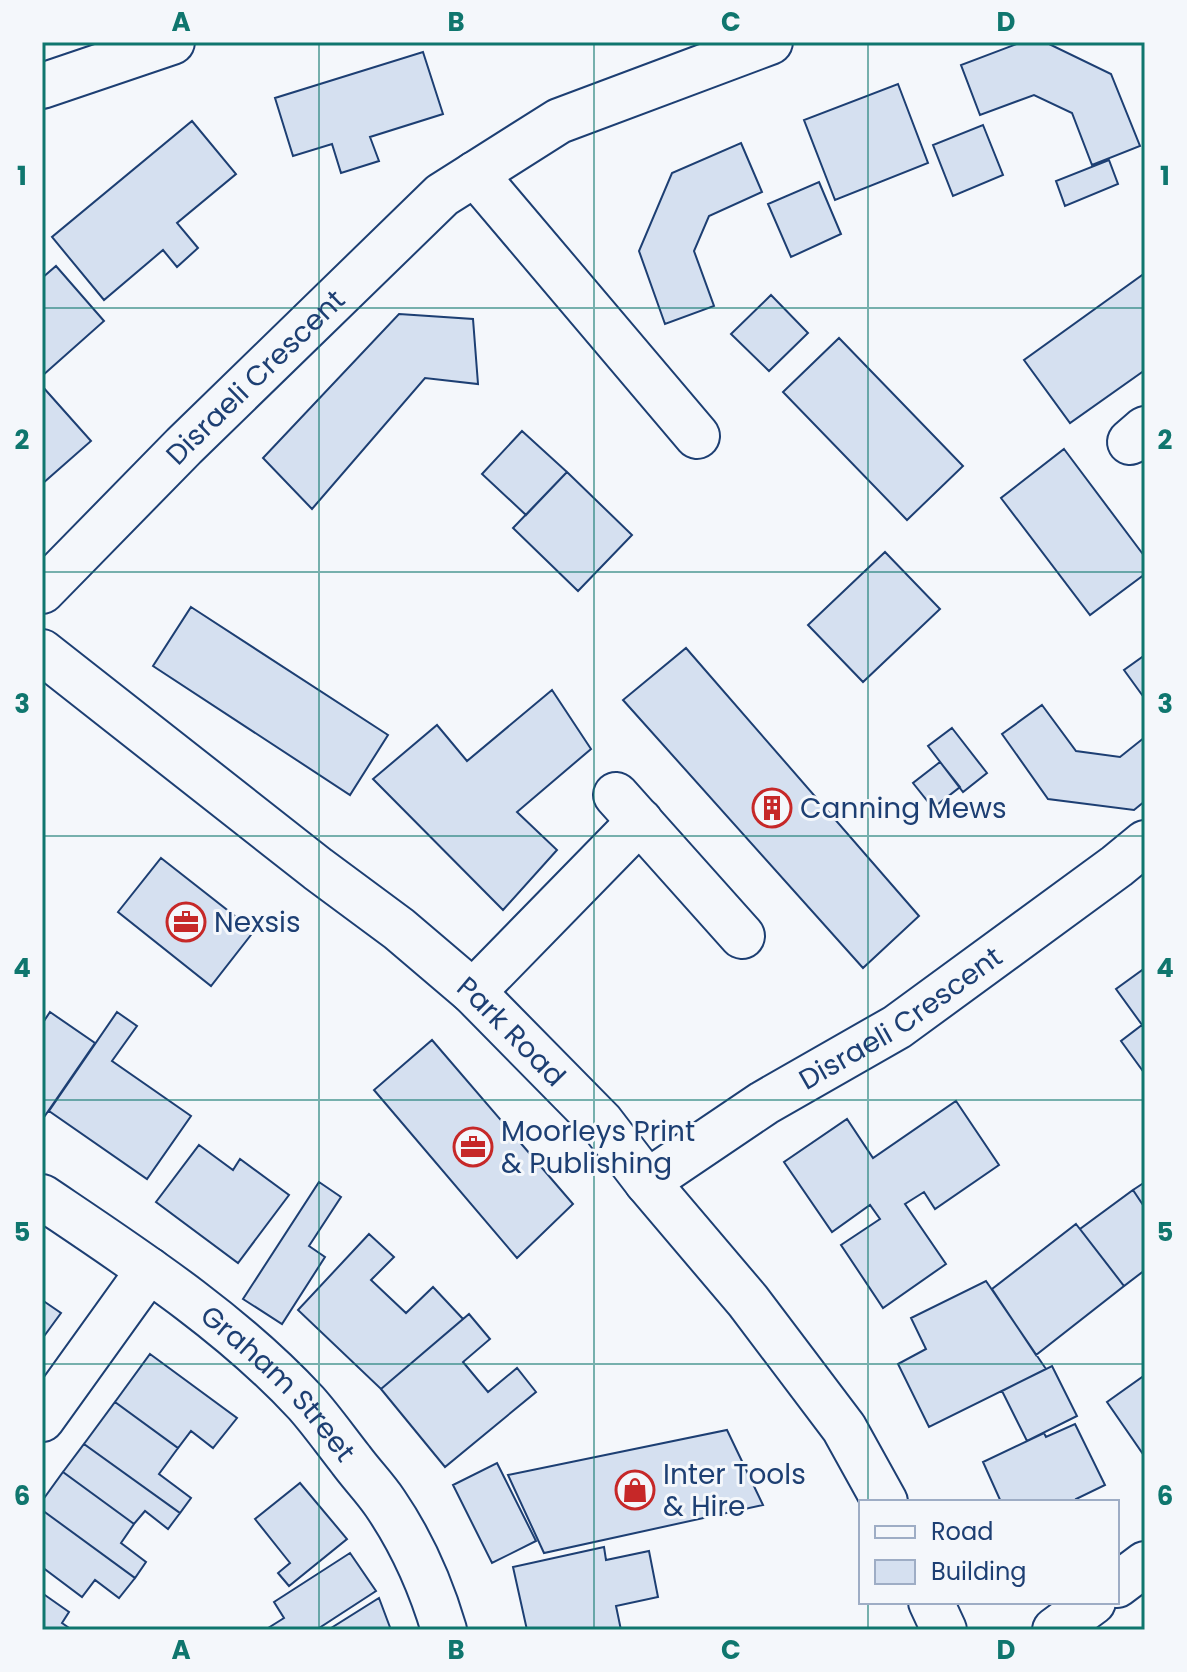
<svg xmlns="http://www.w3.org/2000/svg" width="1187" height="1672" font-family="Poppins,sans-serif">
  <rect width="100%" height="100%" fill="#f4f7fb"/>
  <path fill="#d5e0f0" stroke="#1d3f73" stroke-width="2" d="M1022 42H1045L1111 74 1140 146 1092 165 1072 113 1034 95 980 115 961 65Z
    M423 52 443 114 370 137 379 161 341 173 332 144 293 156 275 98Z
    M898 84 928 163 835 200 804 120Z
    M192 121 236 174 177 223 198 248 177 267 163 250 104 300 52 237Z
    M983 125 1003 175 953 196 933 145Z
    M741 143 762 192 709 216 694 251 714 306 665 324 639 251 672 173Z
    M1109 160 1118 184 1065 206 1056 181Z
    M819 182 841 234 791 257 768 204Z
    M56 266 104 321 42 376V278Z
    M1145 273V370L1070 423 1024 360Z
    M771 295 808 333 769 371 731 334Z
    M399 314 473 319 478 384 425 378 312 509 263 458Z
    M839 338 963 466 907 520 783 392Z
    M42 386 91 441 42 484Z
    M522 431 567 472 526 515 482 474Z
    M1064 449 1145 557V574L1090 615 1001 498Z
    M567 472 632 535 578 591 513 528Z
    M885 552 940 609 863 682 808 625Z
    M191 607 388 735 350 795 153 666Z
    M686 648 919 916 863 968 623 700Z
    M1145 655V699L1124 670Z
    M552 690 591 749 517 812 557 850 503 910 373 779 437 725 467 761Z
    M1042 705 1076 751 1120 757 1145 737V801L1134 810 1048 799 1002 734Z
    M952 728 987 773 963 792 928 746Z
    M940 762 960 787 933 808 913 783Z
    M161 858 254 931 211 986 118 912Z
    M1145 968V1029L1116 989Z
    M50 1012 95 1043 42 1120V1024Z
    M117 1012 137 1026 112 1061 191 1116 147 1179 49 1111Z
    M1142 1025 1145 1029V1074L1121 1041Z
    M432 1040 573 1204 517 1258 374 1090Z
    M956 1101 999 1165 935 1209 924 1192 905 1204 946 1264 883 1308 841 1245 880 1219 870 1205 832 1232 784 1162 847 1119 873 1158Z
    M199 1145 233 1170 240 1159 289 1195 238 1263 156 1202Z
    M319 1182 341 1197 309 1246 325 1257 282 1324 243 1299Z
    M1145 1182V1208L1133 1190Z
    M1133 1190 1145 1208V1270L1124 1286 1080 1229Z
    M1076 1224 1124 1286 1036 1355 992 1289Z
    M369 1234 394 1257 371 1280 406 1313 433 1287 463 1319 381 1389 298 1310Z
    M986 1281 1046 1369 929 1427 898 1364 926 1349 911 1318Z
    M42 1300 61 1313 42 1339Z
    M469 1314 490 1339 463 1362 488 1392 517 1368 536 1392 445 1467 381 1389Z
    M150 1354 237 1418 213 1448 191 1431 178 1448 115 1402Z
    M1052 1366 1077 1416 1027 1441 1002 1391Z
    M1145 1375V1457L1107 1402Z
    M115 1402 178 1448 159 1474 191 1498 180 1513 84 1444Z
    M1075 1424 1105 1485 1076 1499 1077 1502H1001L983 1462 1044 1433 1046 1437Z
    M727 1430 763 1505 544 1553 508 1475Z
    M84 1444 180 1513 168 1529 145 1511 134 1524 63 1472Z
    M497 1463 536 1541 492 1563 453 1485Z
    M63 1472 134 1524 121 1543 146 1562 135 1578 42 1510V1501Z
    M300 1483 347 1539 289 1586 278 1573 290 1563 255 1519Z
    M42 1510 135 1578 119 1598 95 1580 82 1597 42 1567Z
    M604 1547 606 1560 649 1551 658 1597 616 1606 621 1630H527L513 1567Z
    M350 1553 376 1591 316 1630H265L284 1618 274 1602Z
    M42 1593 69 1612 62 1623 72 1630H42Z
    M379 1598 391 1630H328Z"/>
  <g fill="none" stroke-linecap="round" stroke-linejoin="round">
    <g stroke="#1d3f73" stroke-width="48">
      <g id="minor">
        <path d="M475 174 697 436"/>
        <path d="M1130 442 1145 429"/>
        <path id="s1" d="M42 591 184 446 442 195 559 121 770 42"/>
        <path id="s2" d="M42 652 318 869 399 929 473 992 601 1122 647 1182 748 1301 844 1428 885 1502"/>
        <path d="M616 795 742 936"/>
        <path d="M473 992 640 821"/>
        <path id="s3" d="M647 1182 764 1103 897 1027 1117 866 1145 843"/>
        <path id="s4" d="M42 1197C134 1259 230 1321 306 1403 322 1421 336 1441 351 1460 362 1475 375 1488 385 1503 411 1541 431 1586 444 1630"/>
        <path d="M42 1419 149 1270"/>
        <path d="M1117 1585 1145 1564"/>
        <path d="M931 1602 944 1630"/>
        <path d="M1055 1630 1093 1602"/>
      </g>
    </g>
    <g stroke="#1d3f73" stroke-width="48">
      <path id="major" d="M42 86 172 42"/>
    </g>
    <use href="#minor" stroke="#f4f7fb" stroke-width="44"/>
    <use href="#major" stroke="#f4f7fb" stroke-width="44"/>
  </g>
  <path fill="none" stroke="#0f766e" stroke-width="2" stroke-opacity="0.55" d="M319 42V1630M594 42V1630M868 42V1502M42 308H1145M42 572H1145M42 836H1145M42 1100H1145M42 1364H1145M868 1602V1630"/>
  <defs>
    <g id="building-ring" transform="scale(2)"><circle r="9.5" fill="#f4f7fb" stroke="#c62828" stroke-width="1.5"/><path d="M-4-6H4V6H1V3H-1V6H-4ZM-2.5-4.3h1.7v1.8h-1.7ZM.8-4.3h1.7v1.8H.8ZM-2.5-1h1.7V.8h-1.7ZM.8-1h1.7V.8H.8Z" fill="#c62828"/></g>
    <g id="office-ring" transform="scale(2)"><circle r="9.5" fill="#f4f7fb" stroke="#c62828" stroke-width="1.5"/><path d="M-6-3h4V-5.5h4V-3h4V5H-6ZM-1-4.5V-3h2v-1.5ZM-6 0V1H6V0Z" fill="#c62828"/></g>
    <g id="shop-ring" transform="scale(2)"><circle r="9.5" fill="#f4f7fb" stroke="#c62828" stroke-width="1.5"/><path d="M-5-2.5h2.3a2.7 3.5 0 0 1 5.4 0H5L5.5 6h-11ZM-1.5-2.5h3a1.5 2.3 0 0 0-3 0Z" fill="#c62828"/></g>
  </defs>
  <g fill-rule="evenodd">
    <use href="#building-ring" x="772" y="808"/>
    <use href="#office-ring" x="186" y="922"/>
    <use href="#office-ring" x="473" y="1147"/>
    <use href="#shop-ring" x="635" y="1490"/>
  </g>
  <g text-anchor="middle" stroke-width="6" stroke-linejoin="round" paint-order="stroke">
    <g font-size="28" fill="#1d3f73" stroke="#f4f7fb">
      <text dy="10" stroke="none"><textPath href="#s1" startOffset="302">Disraeli Crescent</textPath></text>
      <text dy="10" stroke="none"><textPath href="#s3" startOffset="302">Disraeli Crescent</textPath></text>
      <text dy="10" stroke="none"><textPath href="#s2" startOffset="604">Park Road</textPath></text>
      <text dy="10" stroke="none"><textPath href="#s4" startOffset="302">Graham Street</textPath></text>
    </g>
    <g font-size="28" fill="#1d3f73" stroke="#f4f7fb" text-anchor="start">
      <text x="800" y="818">Canning Mews</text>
      <text x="214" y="932">Nexsis</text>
      <text x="501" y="1141">Moorleys Print<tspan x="501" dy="32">&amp; Publishing</tspan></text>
      <text x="663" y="1484">Inter Tools<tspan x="663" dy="32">&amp; Hire</tspan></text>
    </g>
  </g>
  <rect width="1187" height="1672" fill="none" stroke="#f4f7fb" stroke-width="88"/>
  <rect x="859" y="1500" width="260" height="104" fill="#f4f7fb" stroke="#9eadc5" stroke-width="2"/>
  <rect x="875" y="1526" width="40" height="12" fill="#f4f7fb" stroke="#9eadc5" stroke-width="2"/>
  <text x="931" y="1540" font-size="24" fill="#1d3f73">Road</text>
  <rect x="875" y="1560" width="40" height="24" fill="#d5e0f0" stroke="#9eadc5" stroke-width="2"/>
  <text x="931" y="1580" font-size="24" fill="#1d3f73">Building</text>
  <rect x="44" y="44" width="1099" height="1584" fill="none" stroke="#0f766e" stroke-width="3"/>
  <g font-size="26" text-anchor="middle" font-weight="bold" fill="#0f766e">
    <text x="181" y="31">A</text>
    <text x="456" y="31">B</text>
    <text x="731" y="31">C</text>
    <text x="1006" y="31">D</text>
    <text x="22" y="185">1</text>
    <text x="1165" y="185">1</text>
    <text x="22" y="449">2</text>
    <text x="1165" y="449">2</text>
    <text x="22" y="713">3</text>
    <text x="1165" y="713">3</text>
    <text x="22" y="977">4</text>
    <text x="1165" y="977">4</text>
    <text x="22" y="1241">5</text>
    <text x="1165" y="1241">5</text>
    <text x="22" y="1505">6</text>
    <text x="1165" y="1505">6</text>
    <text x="181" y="1659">A</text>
    <text x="456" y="1659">B</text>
    <text x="731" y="1659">C</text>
    <text x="1006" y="1659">D</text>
  </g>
</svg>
